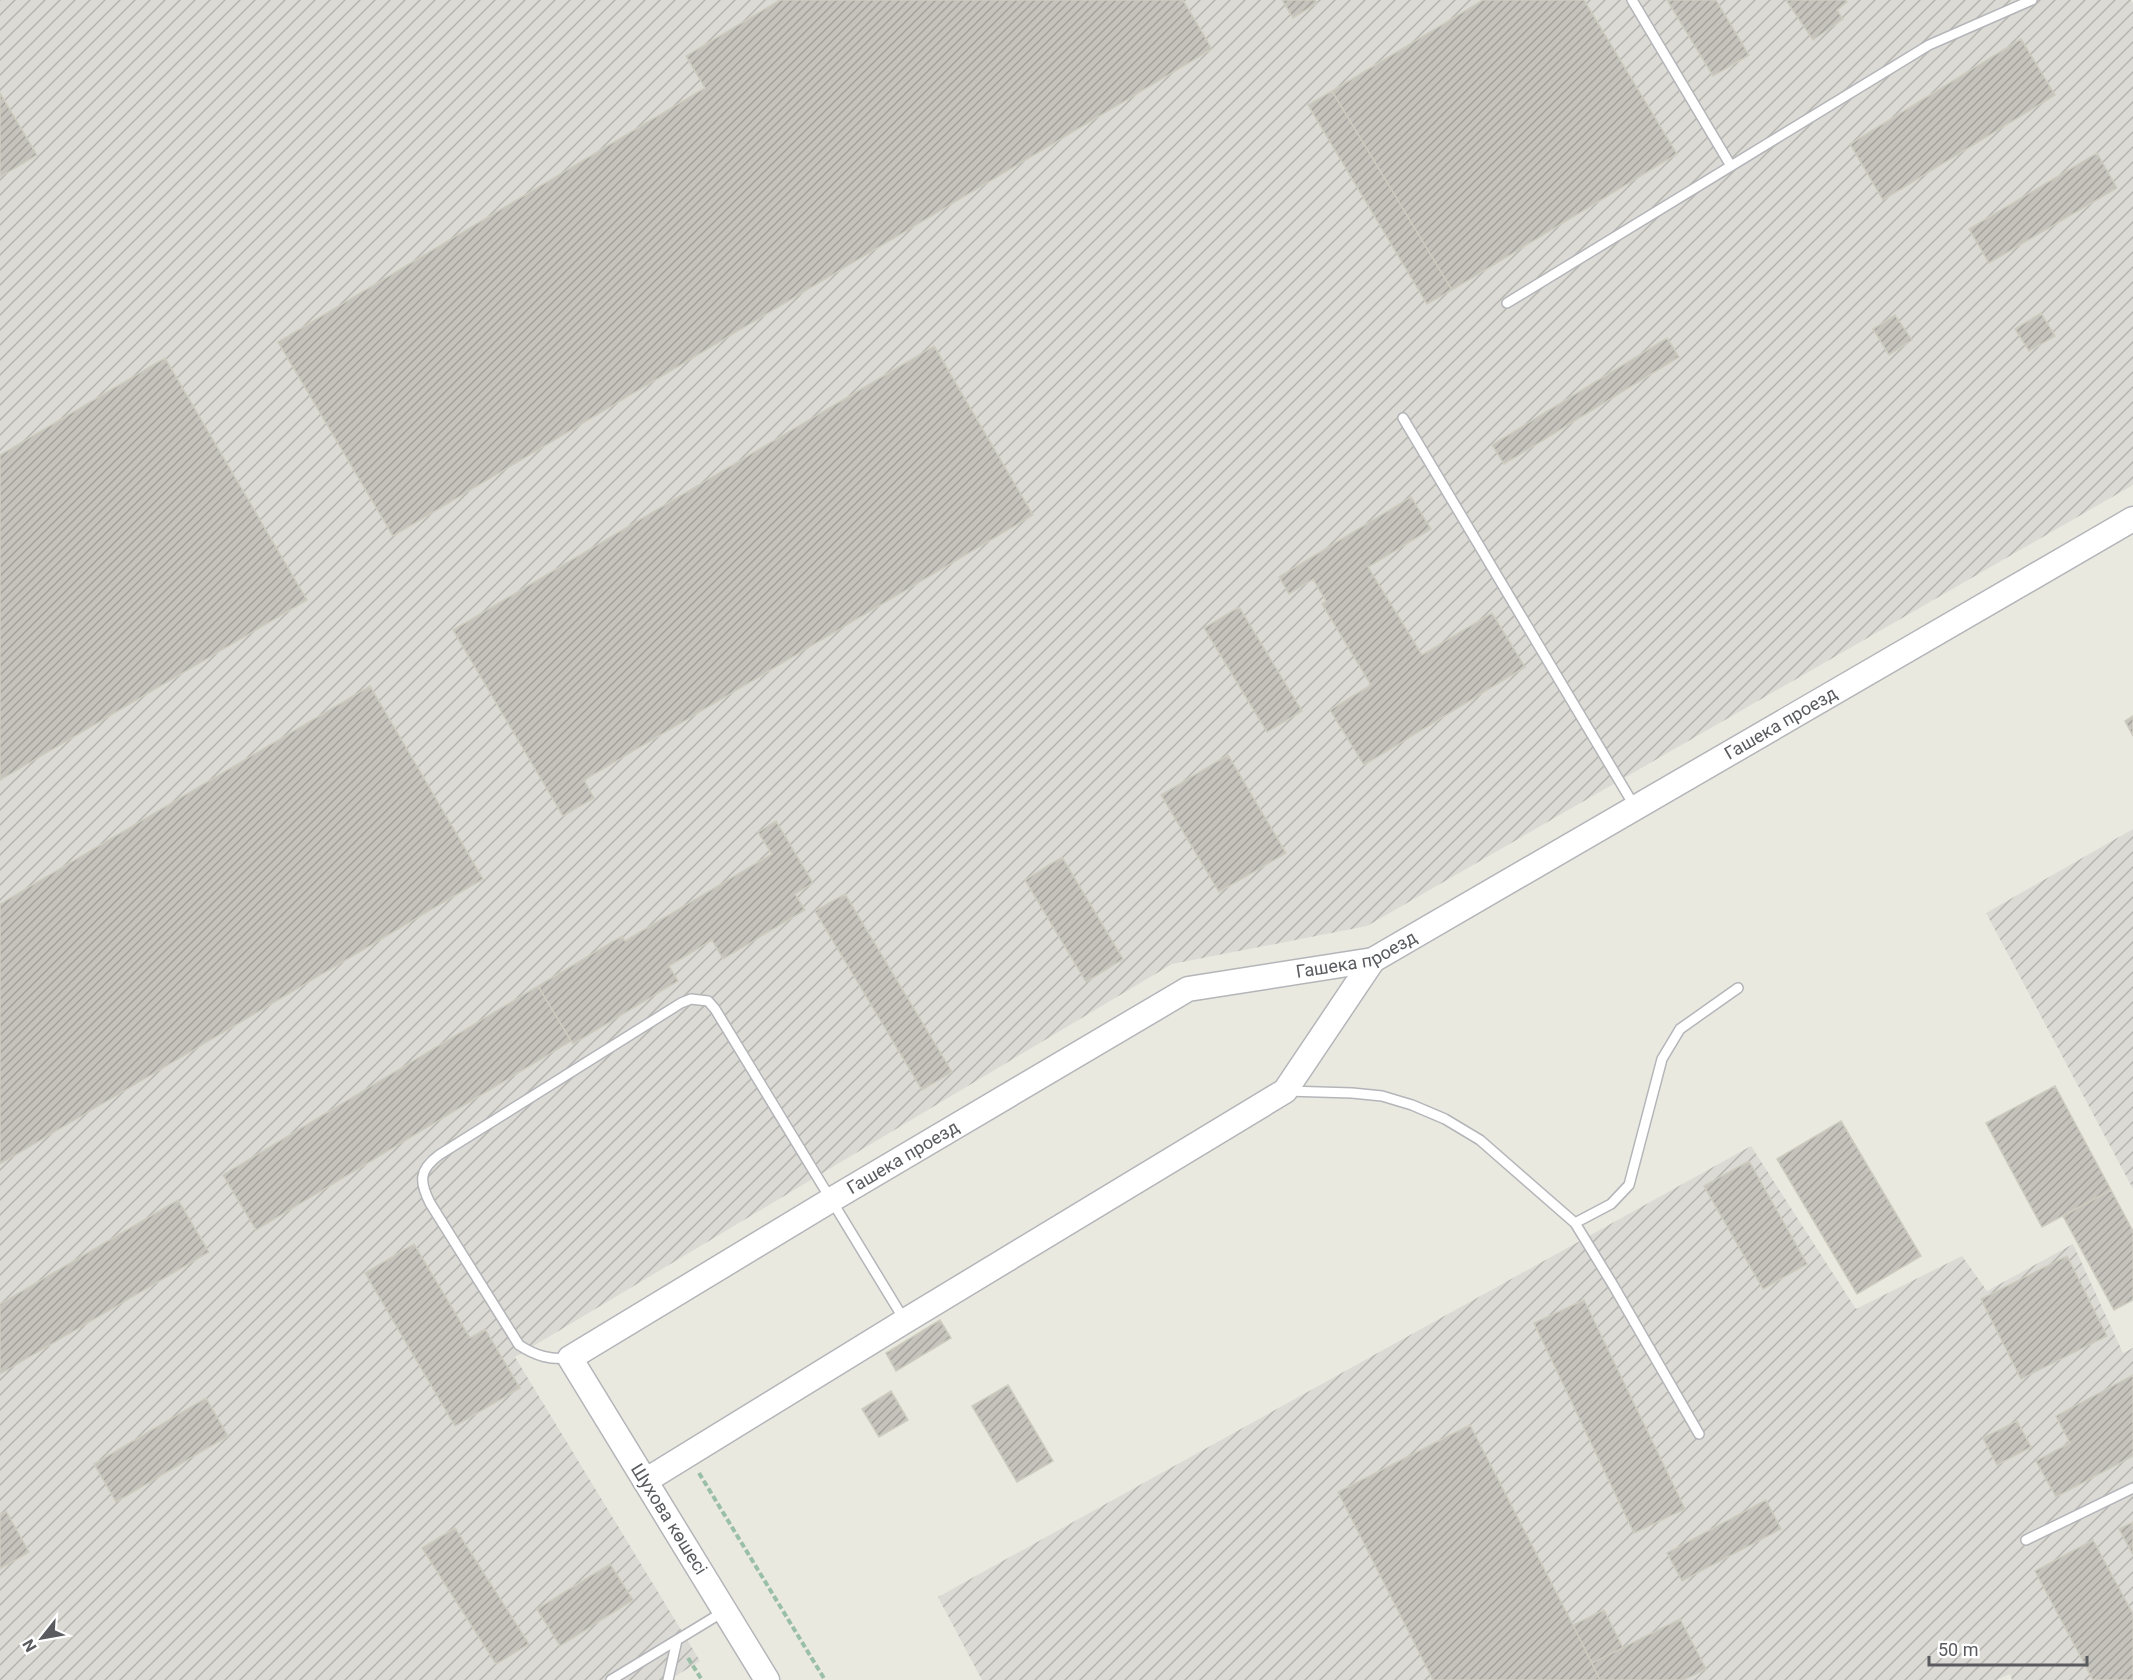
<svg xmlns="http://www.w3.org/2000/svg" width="2133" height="1680" font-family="Roboto,sans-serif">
  <defs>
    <pattern id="industrial-furrows" width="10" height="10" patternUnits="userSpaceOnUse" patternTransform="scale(1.5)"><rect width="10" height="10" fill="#dbdad4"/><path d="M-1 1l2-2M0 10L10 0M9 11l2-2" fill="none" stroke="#b5b4af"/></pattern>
    <pattern id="building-hatch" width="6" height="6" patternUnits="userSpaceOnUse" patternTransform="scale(1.5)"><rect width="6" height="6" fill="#c5c3bc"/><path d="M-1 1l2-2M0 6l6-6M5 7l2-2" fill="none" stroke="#a3a19c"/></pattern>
  </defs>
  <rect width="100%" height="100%" fill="#eae9e0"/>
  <path fill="url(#industrial-furrows)" d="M0 0H2131L2133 4V485L1367 926 1172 964 515 1357 700 1661 669 1680H0Z
    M2133 829V1189L1986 913Z
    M1751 1146 1856 1309 1962 1256 1987 1291 2073 1244 2123 1353 2133 1348V1680H2012L2010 1674 1996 1680H982L938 1597Z"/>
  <path fill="url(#building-hatch)" stroke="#cecbbf" stroke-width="1.5" d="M780 0H1183L1212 49 393 536 278 342 705 88 686 56Z
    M1282 0H1315L1317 3 1293 18Z
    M1483 0H1584L1677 154 1452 290 1332 91Z
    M1667 0H1716L1749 55 1713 76Z
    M1786 0H1846L1847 2 1837 10 1843 19 1813 40Z
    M2021 39 2055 95 1883 200 1850 144Z
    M1332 91 1452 290 1427 304 1308 105Z
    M0 93 37 155 0 177Z
    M2097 153 2117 188 1989 263 1969 229Z
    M2041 313 2055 336 2029 351 2015 329Z
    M1895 315 1912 340 1889 355 1873 329Z
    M1667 338 1679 357 1504 464 1492 445Z
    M934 346 1033 515 584 780 594 798 563 816 453 630Z
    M165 358 307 600 0 780V455Z
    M1411 497 1431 529 1368 567 1422 655 1492 613 1525 667 1364 765 1330 710 1371 685 1322 604 1326 601 1313 579 1289 594 1279 577Z
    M1239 607 1302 711 1267 732 1204 628Z
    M370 686 483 879 0 1164V904Z
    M2133 716V736L2125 721Z
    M1228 755 1286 853 1219 892 1161 795Z
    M776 821 813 883 795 894 805 910 723 959 712 940 669 966 678 981 573 1044 538 986 622 936 625 941 772 854 758 832Z
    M1062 857 1123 959 1086 982 1025 880Z
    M845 894 952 1072 922 1090 815 911Z
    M538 986 571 1041 256 1230 223 1175Z
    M2055 1086 2111 1190 2042 1227 1986 1123Z
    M1841 1121 1921 1256 1857 1294 1777 1159Z
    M1749 1161 1807 1264 1763 1289 1704 1186Z
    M2111 1190 2133 1231V1300L2114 1310 2063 1216Z
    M178 1200 209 1252 0 1374V1304Z
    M414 1244 470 1338 485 1329 520 1388 455 1426 365 1273Z
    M2067 1256 2107 1336 2021 1379 1981 1299Z
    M1584 1300 1685 1509 1634 1533 1534 1323Z
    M940 1320 951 1338 896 1371 886 1353Z
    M2133 1375V1456L2056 1497 2036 1461 2070 1443 2056 1416Z
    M1008 1385 1053 1461 1017 1482 972 1406Z
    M891 1391 908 1420 879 1437 862 1409Z
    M206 1398 228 1436 116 1502 94 1464Z
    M2017 1421 2031 1447 1997 1465 1983 1438Z
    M1470 1425 1573 1625 1600 1680H1433L1338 1492Z
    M1766 1500 1781 1529 1682 1581 1667 1553Z
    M6 1511 29 1552 0 1569V1515Z
    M2133 1522V1555L2119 1529Z
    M455 1528 529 1644 496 1664 422 1548Z
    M2093 1540 2133 1614V1680H2093L2035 1571Z
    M610 1564 633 1600 560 1646 537 1609Z
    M1604 1610 1623 1648 1592 1663 1573 1625Z
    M1680 1619 1706 1669 1684 1680H1600L1592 1663Z"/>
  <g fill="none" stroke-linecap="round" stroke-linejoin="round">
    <g stroke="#b3b5b9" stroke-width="12">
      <path id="service" d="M1632 0 1731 166
        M1507 303 1929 45 2032 0
        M1403 418 1635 807
        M1287 1091 1352 1093 1382 1096 1412 1105 1445 1119 1480 1140 1575 1223 1613 1285 1699 1434
        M1575 1223 1611 1204 1629 1185 1662 1059 1680 1029 1738 988
        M570 1358C550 1360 536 1356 519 1345L430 1203C419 1181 419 1170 439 1155L681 1003 691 999 708 1001 715 1009 905 1321
        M2026 1540 2133 1488
        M611 1680 723 1612
        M668 1680 677 1640"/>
    </g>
    <g stroke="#b3b5b9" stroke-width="27">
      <g id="tertiary">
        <path d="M645 1481 905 1321 1285 1091 1373 960"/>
        <path id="s1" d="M767 1680 570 1358 831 1200 1188 989 1373 960 2133 519"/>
      </g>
    </g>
    <path stroke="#99bfa7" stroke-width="4" stroke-dasharray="6 3" stroke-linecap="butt" d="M699 1473 825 1680
      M688 1658 702 1680"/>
    <use href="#service" stroke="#fff" stroke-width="9"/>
    <use href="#tertiary" stroke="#fff" stroke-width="24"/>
  </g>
  <g text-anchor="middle" stroke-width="4.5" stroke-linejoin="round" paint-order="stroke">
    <g font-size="18" fill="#595b5f" stroke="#fff">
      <text dy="6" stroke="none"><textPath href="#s1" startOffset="1756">Гашека проезд</textPath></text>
      <text dy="6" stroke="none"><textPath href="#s1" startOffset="1270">Гашека проезд</textPath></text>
      <text dy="6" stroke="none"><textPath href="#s1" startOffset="766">Гашека проезд</textPath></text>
      <text transform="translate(669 1519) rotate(58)" y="6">Шухова көшесі</text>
    </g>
  </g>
  <g transform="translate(42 1638) rotate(239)" stroke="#ffffff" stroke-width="4.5" paint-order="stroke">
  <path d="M0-4.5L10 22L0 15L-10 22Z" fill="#595b5f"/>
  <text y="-9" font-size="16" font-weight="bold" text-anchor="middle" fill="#595b5f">N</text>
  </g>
  <path d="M1929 1656v9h158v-9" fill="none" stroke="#595b5f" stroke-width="3"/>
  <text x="1938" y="1656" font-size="18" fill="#595b5f" stroke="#ffffff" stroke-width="4.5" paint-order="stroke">50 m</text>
</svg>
